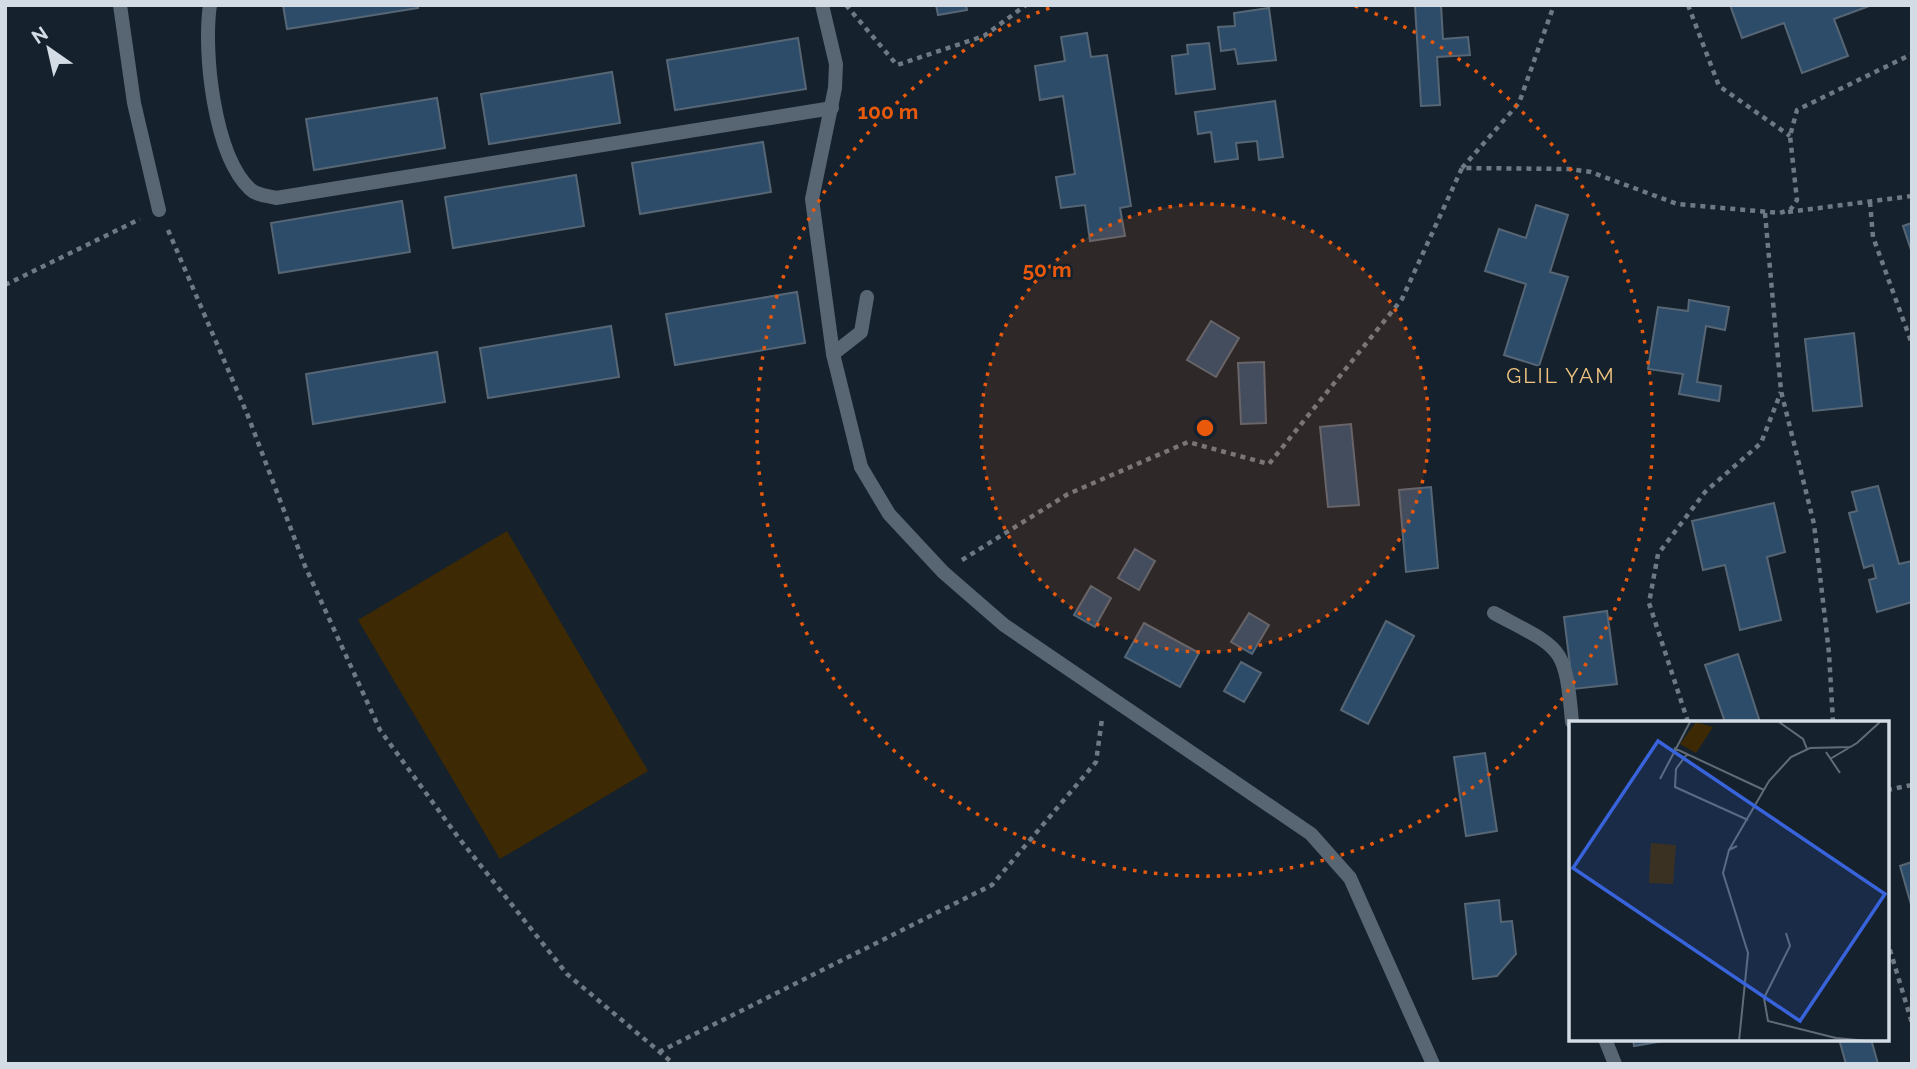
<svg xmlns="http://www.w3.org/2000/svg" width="1917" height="1069" font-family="Raleway,sans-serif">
  <rect width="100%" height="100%" fill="#15222e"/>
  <path fill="#3d2903" d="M507 531 648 771 500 859 358 620Z"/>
  <path fill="#2d4c6a" stroke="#576675" stroke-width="2" d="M283 5H417L418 8 287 29Z
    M936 5H966L967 10 938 15Z
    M1415 5H1441L1443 39 1468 37 1470 55 1437 57 1440 105 1421 106Z
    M1730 5H1872L1834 19 1848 56 1802 73 1784 23 1742 38Z
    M1269 8 1276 60 1238 64 1235 49 1221 51 1218 27 1235 26 1234 13Z
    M1087 33 1091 57 1107 55 1131 206 1120 208 1125 236 1090 241 1085 205 1061 208 1056 177 1075 174 1063 96 1040 100 1035 66 1065 61 1061 37Z
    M798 38 806 89 675 110 667 60Z
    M1209 43 1215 89 1176 94 1172 56 1188 54 1187 45Z
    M612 72 620 123 489 144 481 94Z
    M437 98 445 148 314 170 306 119Z
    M1275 101 1283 157 1259 160 1257 141 1236 143 1238 159 1215 162 1211 132 1198 134 1195 112Z
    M763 142 771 192 640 214 632 163Z
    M576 175 584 226 453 248 445 197Z
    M402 201 410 252 279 273 271 223Z
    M1536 205 1568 215 1550 272 1568 277 1539 366 1504 355 1526 284 1485 271 1499 229 1526 238Z
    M1912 223V253L1903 226Z
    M797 292 805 343 675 365 666 314Z
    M1689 300 1729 307 1725 330 1706 326 1697 382 1721 386 1719 401 1679 394 1683 374 1648 369 1658 307 1688 311Z
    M1211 321 1239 338 1216 377 1187 360Z
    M611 326 619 377 488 398 480 348Z
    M1854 333 1862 406 1813 411 1805 339Z
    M437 352 445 402 313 424 306 374Z
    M1264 362 1266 423 1241 424 1238 363Z
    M1351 424 1359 505 1328 507 1320 427Z
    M1878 486 1899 564 1912 561V602L1877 612 1869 580 1876 578 1873 565 1864 568 1849 513 1857 511 1852 492Z
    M1431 487 1438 568 1406 572 1399 490Z
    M1774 503 1785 552 1767 557 1781 620 1740 630 1725 565 1703 570 1692 521Z
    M1135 549 1155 561 1139 590 1118 578Z
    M1091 586 1111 598 1095 627 1074 615Z
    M1607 611 1617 684 1573 689 1564 617Z
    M1249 613 1269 625 1252 654 1231 642Z
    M1386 621 1414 636 1368 724 1341 710Z
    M1144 623 1199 653 1180 687 1125 657Z
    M1738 654 1760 722H1725L1705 665Z
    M1241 662 1261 673 1244 702 1224 691Z
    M1485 753 1497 831 1466 836 1454 757Z
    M1912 862V908L1900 866Z
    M1499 900 1501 922 1512 921 1516 954 1497 976 1473 979 1465 904Z
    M1633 1039H1664V1041L1634 1046Z
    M1839 1039H1871L1878 1064H1846Z"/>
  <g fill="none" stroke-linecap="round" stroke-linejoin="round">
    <path stroke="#6e7984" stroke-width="4.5" stroke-dasharray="5 5" stroke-linecap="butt" d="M846 5 897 65 984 36 1026 5
      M1688 5 1719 86 1790 136
      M1462 168 1519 103 1554 5
      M1870 202 1873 237 1912 344
      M1788 212 1912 196
      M1765 213 1781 391 1814 524 1829 653 1833 722
      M168 230 248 416 305 566 380 730 458 837 567 974 674 1064
      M5 285 140 219
      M962 560 1068 494 1188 442 1269 464 1402 299 1462 168 1569 169 1591 172 1677 204 1780 213 1791 209 1797 200 1790 136 1797 110 1912 54
      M1688 722 1649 603 1658 554 1705 492 1761 443 1781 392
      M1887 790 1912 785
      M1887 940 1912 1023
      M659 1052 992 885 1096 762 1102 719"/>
    <path stroke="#586573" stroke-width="14" d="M210 5C203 52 214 155 250 189 256 195 268 196 276 198L832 108
      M861 467 833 354 861 332 867 297
      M1494 613C1562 650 1565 643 1572 722
      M1605 1039 1615 1064"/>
    <path stroke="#586573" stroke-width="14" d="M120 5 134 103 159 210
      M822 5 836 64 835 88 812 199 833 354
      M861 467 889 514 943 572 1004 625 1311 834 1350 878 1433 1064"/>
  </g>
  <circle cx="1205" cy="428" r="224" fill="#e8590c" fill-opacity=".12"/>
  <g fill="none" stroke="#e8590c" stroke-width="3.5" stroke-dasharray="3.5 7">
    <circle cx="1205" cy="428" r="224"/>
    <path d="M1355 6A448 448 0 1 1 1055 6"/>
  </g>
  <g text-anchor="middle" stroke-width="5" stroke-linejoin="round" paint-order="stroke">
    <g font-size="21" letter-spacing="2" fill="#f0c47f" stroke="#15222e">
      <text x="1561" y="383">GLIL YAM</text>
    </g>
  </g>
  <g transform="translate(1569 721)">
    <rect width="320" height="320" fill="#15222e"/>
    <path d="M127 1 144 6 127 32 111 23ZM82 122 107 124 104 163 80 162Z" fill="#3d2903"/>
    <path fill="none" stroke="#616c77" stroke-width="2" d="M210 1 234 18 238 28M105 27 195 69M257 31 271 52M118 33 107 48 106 66 179 99M261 38 288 22 311 1M91 58 121 1M168 125 160 129 154 152 179 232 170 320M160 129 200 60 222 36 241 27 283 26M217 212 221 225 195 277 199 300 267 317 299 320"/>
    <path fill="#3863da" fill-opacity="0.15" stroke="#3863da" stroke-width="3.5" d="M89 20 316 173 231 300 4 147Z"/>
    <rect width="320" height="320" fill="none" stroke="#d3dbe4" stroke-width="3.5"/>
  </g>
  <circle cx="1205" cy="428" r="10" fill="#e8590c" stroke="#15222e" stroke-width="3.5"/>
  <g font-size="21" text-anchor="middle" font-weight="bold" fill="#e8590c" stroke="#15222e" stroke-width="5" stroke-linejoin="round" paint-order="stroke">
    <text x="888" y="119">100 m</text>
    <text x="1047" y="277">50 m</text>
  </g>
  <rect width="1917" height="1069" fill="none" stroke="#d3dbe4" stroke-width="14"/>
  <g transform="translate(49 49) rotate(326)" stroke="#15222e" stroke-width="5" paint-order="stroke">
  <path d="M0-5L12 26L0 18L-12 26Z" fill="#d3dbe4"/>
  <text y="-10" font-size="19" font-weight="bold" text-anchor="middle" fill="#d3dbe4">N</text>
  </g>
</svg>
